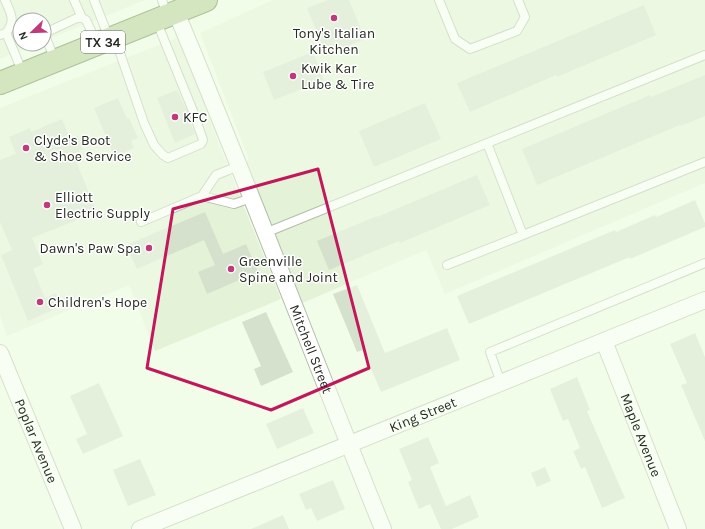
<svg xmlns="http://www.w3.org/2000/svg" width="705" height="529" font-family="Karla,sans-serif">
  <rect width="100%" height="100%" fill="#f2fde9"/>
  <path fill="#e4f2d7" d="M0 0H145L44 41V20H20V44H38L0 59Z
    M273 0H705V183L445 294 426 250 300 304 240 164 249 160 200 33Z
    M179 37 219 144 281 299 155 351 129 285 7 336 0 316V108Z"/>
  <path fill="#d6e1cd" d="M328 0H349L365 39 326 55 307 8Z
    M644 5 656 35 557 77 556 75 470 112 457 83Z
    M313 52 324 80 274 100 263 72Z
    M705 75V116L681 126 680 125 537 185 522 149 650 95 651 97Z
    M177 90 188 112 187 113 195 134 175 143 157 98Z
    M118 98 127 119 129 118 138 138 131 141 134 148 117 156 114 150 112 151 94 108Z
    M425 103 441 139 374 167 359 131Z
    M62 119 71 140 78 136 83 150 73 154 97 212 32 238 43 264 33 269 45 298 56 293 62 306 28 321 1 255 12 250 0 222V160L16 154 9 137 30 128 31 132Z
    M477 175 490 205 400 243 399 241 329 270 317 241 377 216V217Z
    M695 200 705 223V227L630 259V257L469 324 457 296 615 230 616 232 655 215 656 217Z
    M205 212 223 254 246 244 258 272 207 294 198 272 215 265 204 240 137 269 126 245Z
    M357 285 385 353 447 328 460 360 381 392 363 350 357 352 333 294Z
    M266 312 293 372 261 386 254 369 261 366 242 322Z
    M695 333 705 357V441L681 385 687 383 670 344Z
    M577 377 590 410 587 411 625 498 602 508 585 467 581 469 573 451 580 448 568 419 563 421 550 389Z
    M99 383 123 436 83 454 76 439 87 434 70 396Z
    M303 408 314 433 277 449 266 424Z
    M428 437 439 463 430 467 446 506 470 495 479 517 452 529H441L430 504 419 509 408 482 412 480 399 449Z
    M140 459 156 495 128 506 113 470Z
    M545 467 551 481 537 487 531 473Z
    M333 480 345 509 317 521 311 508 306 510 299 494Z
    M283 515 289 529H251Z"/>
  <g fill="none" stroke-linecap="round" stroke-linejoin="round">
    <g stroke="#b3bdaa" stroke-width="10">
      <path id="service" d="M5 0C11 14 16 20 6 33
        M74 0 82 18
        M94 0 109 38
        M162 0 167 14
        M439 0 455 39 470 49 517 31 525 17 518 0
        M0 35 6 33 23 73
        M114 38 120 53 144 123 154 145 163 155 168 158 201 144 203 140 193 111 156 20
        M55 60 46 38 47 32 77 18H82L86 20 97 43
        M202 196 234 204 251 198
        M141 222 202 196 216 175 239 166
        M265 233 705 55
        M523 235 705 162
        M447 265 523 235 487 143
        M501 383 490 352 705 263"/>
    </g>
    <g stroke="#b3bdaa" stroke-width="18">
      <g id="minor">
        <path id="s1" d="M176 12C248 183 313 357 383 529"/>
        <path id="s2" d="M604 341 678 529"/>
        <path id="s3" d="M0 353 73 529"/>
        <path id="s4" d="M140 529 705 300"/>
      </g>
    </g>
    <g stroke="#5c7a38" stroke-width="24">
      <path id="primary" d="M0 83 206 0"/>
    </g>
    <use href="#service" stroke="#fff" stroke-width="8"/>
    <use href="#minor" stroke="#fff" stroke-width="16"/>
    <use href="#primary" stroke="#aec98f" stroke-width="22"/>
  </g>
  <path d="M0 0H705V529H0ZM318 169 369 368 271 410 147 368 173 209Z" fill="#f2fde9" fill-opacity=".55" fill-rule="evenodd"/>
  <path fill="none" stroke="#c2185b" stroke-width="3" stroke-linejoin="round" d="M318 169 369 368 271 410 147 368 173 209Z"/>
  <g fill="#c03a7a" stroke="#fff" stroke-width="1.5">
    <circle cx="334" cy="18" r="4"/>
    <circle cx="293" cy="76" r="4"/>
    <circle cx="175" cy="117" r="4"/>
    <circle cx="26" cy="148" r="4"/>
    <circle cx="47" cy="205" r="4"/>
    <circle cx="149" cy="248" r="4"/>
    <circle cx="231" cy="269" r="4"/>
    <circle cx="40" cy="302" r="4"/>
  </g>
  <g text-anchor="middle" stroke-width="3" stroke-linejoin="round" paint-order="stroke">
    <rect fill="#fff" stroke="#686b65" stroke-width="1" x="81" y="31" width="44" height="22" rx="3"/>
    <g font-size="13" font-weight="bold" fill="#272b23">
      <text x="103" y="47">TX 34</text>
    </g>
    <g font-size="14" fill="#272b23" stroke="#fff" text-anchor="start">
      <text x="334" y="38" text-anchor="middle">Tony's Italian<tspan x="334" dy="16">Kitchen</tspan></text>
      <text x="301" y="73">Kwik Kar<tspan x="301" dy="16">Lube &amp; Tire</tspan></text>
      <text x="183" y="122">KFC</text>
      <text x="34" y="145">Clyde's Boot<tspan x="34" dy="16">&amp; Shoe Service</tspan></text>
      <text x="55" y="202">Elliott<tspan x="55" dy="16">Electric Supply</tspan></text>
      <text x="141" y="253" text-anchor="end">Dawn's Paw Spa</text>
      <text x="239" y="266">Greenville<tspan x="239" dy="16">Spine and Joint</tspan></text>
      <text x="48" y="307">Children's Hope</text>
    </g>
    <g font-size="14" fill="#272b23" stroke="#fff">
      <text dy="5" stroke="none"><textPath href="#s1" startOffset="363">Mitchell Street</textPath></text>
      <text dy="5" stroke="none"><textPath href="#s4" startOffset="305">King Street</textPath></text>
      <text dy="5" stroke="none"><textPath href="#s2" startOffset="101">Maple Avenue</textPath></text>
      <text dy="5" stroke="none"><textPath href="#s3" startOffset="95">Poplar Avenue</textPath></text>
    </g>
  </g>
  <g transform="translate(32 32) rotate(247)"><circle r="19" fill="#ffffff" stroke="#a9aaa7"/>
  <path d="M0-3L7 15L0 10L-7 15Z" fill="#c03a7a"/>
  <text y="-6" font-size="11" font-weight="bold" text-anchor="middle" fill="#272b23">N</text>
  </g>
</svg>
